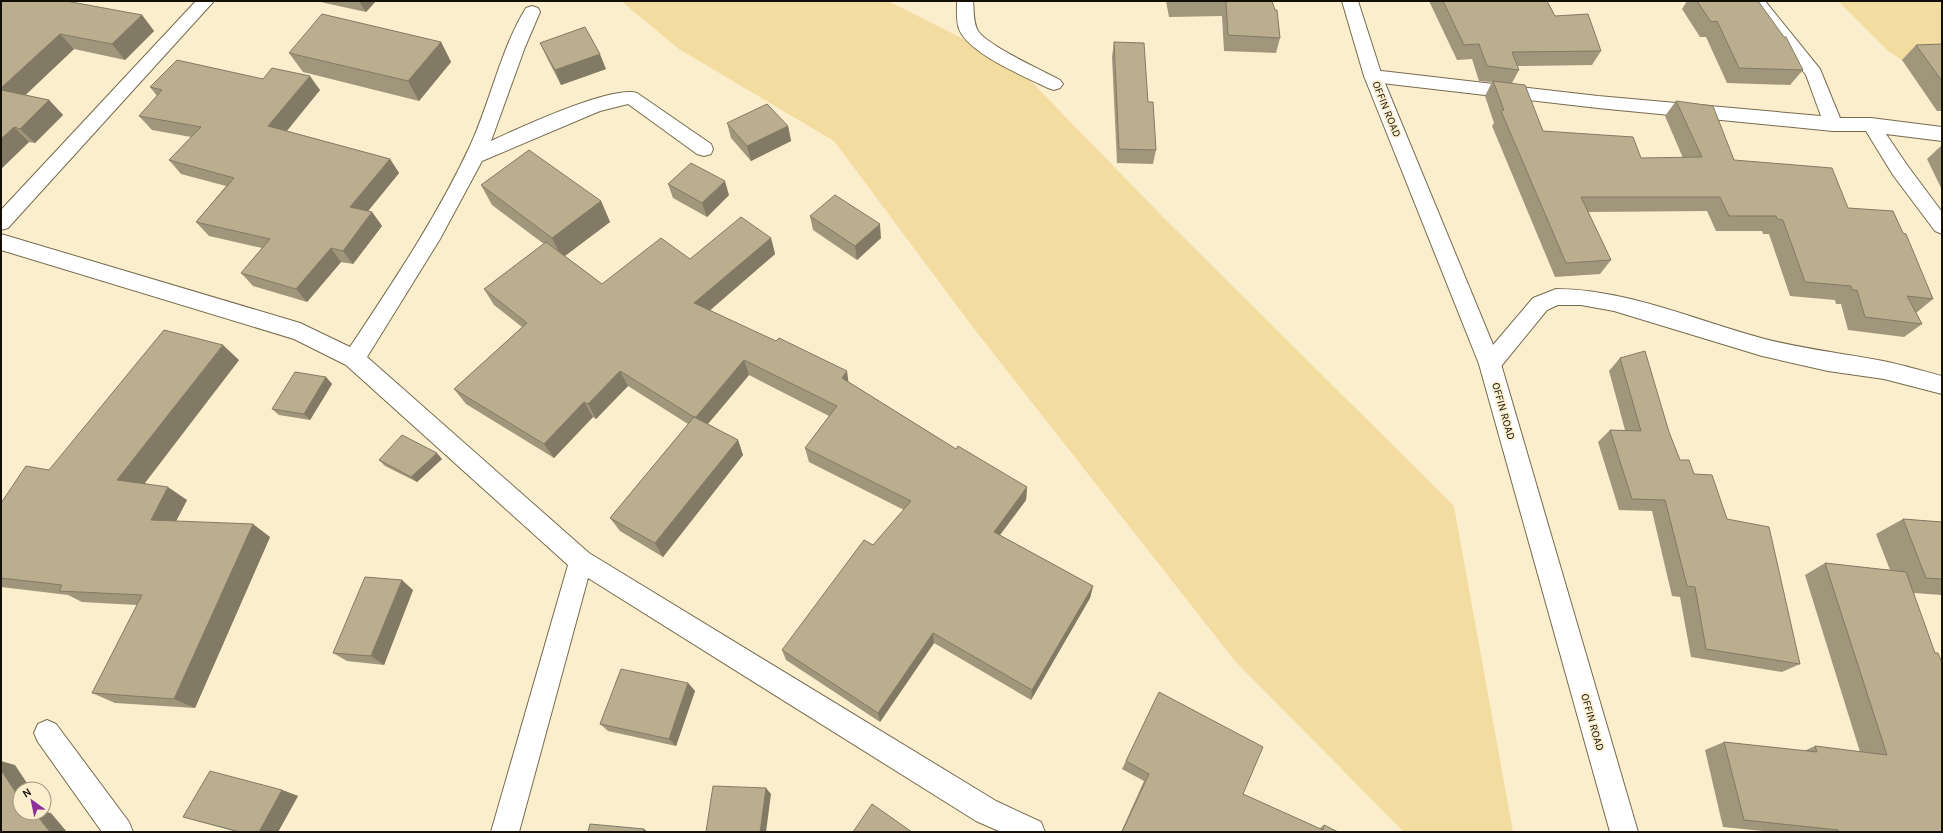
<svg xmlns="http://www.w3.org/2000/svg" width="1943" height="833" font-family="Karla,sans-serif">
  <rect width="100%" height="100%" fill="#fbeecd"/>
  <path fill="#f3dca0" d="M621 1H888L1015 65 1163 217 1454 506 1513 832H1404L1235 661 975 330 834 141 679 49Z
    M1838 1H1942V87L1887 50Z"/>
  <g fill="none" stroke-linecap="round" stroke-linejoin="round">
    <g stroke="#766b4e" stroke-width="2">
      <path id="minor" d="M196 1H214L8 228 1 230V210Z
        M957 1H973C974 10 973 23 978 31 988 46 1042 70 1060 80L1063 84 1060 88 1054 90 1048 88C1024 76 969 54 959 29 956 20 957 10 957 1Z
        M1748 1H1765L1820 69 1840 118H1871L1942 127V141L1886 134 1907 165 1942 212V234L1935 231 1893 175 1866 131H1833L1598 108 1373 82 1367 80 1364 76 1367 72 1373 70 1598 96 1821 116 1806 75Z
        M532 6 538 8 540 12 525 47 491 141C519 128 612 85 637 93L711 144 713 149 711 154 704 156 697 154 628 104 600 111 482 161 440 239 367 357 589 553 996 801 1041 822 1045 832H1001L976 821 588 578 519 832H491L568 565 346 365 294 339 1 250V234L300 323 350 347C393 282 437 217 470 146 490 103 501 48 526 8Z
        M1556 289C1625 289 1695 320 1761 338 1802 349 1842 353 1883 361 1903 365 1923 371 1942 376V394L1884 379 1828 371 1762 356 1614 311 1581 305H1558L1547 310 1498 370 1490 373 1482 370 1479 364 1482 358 1533 298Z
        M47 720 56 724 129 822 133 832H102L38 742 34 733 38 724Z"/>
    </g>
    <g stroke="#766b4e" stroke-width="2">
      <path id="tertiary" d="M1342 1H1358L1382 76 1501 364 1638 832H1610L1479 364 1364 76Z"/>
    </g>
    <use href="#minor" fill="#fff" fill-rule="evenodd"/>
    <use href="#tertiary" fill="#fff" fill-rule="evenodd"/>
  </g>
  <path fill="#a0967b" d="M1 1 142 15 154 31 125 60 74 49 25 95 49 100 63 115 35 143 29 142 1 169Z
    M316 1H376L366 12Z
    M1166 1H1272L1280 38 1276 53 1224 51 1222 16 1169 17Z
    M1429 1H1547L1555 16 1601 51 1592 65 1517 66 1519 70 1512 83 1543 131 1641 158H1683L1665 116 1676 101 1734 160 1848 208 1903 233 1933 299 1916 313 1922 324 1904 337 1848 330 1841 304H1836L1835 300 1790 296 1769 234H1763L1762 231H1716L1707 211 1588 212 1611 260 1600 274 1555 277 1492 126 1494 123 1485 96 1492 82 1479 81 1472 59 1457 60Z
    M1687 1H1758L1803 70 1790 85 1727 83 1706 37H1700L1682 9Z
    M441 42 451 62 419 101 303 72 289 53Z
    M1114 42 1148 102 1156 150 1153 164 1117 163 1112 57Z
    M540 43 606 69 561 85 547 58Z
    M1942 44V111H1937L1902 60 1916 45Z
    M150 87 320 90 287 131 390 159 399 173 368 211 372 212 382 226 353 264 341 262 307 302 253 286 241 273 262 248 209 236 196 222 226 186 181 174 169 160 191 137 152 130 139 116 157 96Z
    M727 123 788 126 791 141 751 161 731 138Z
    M1942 145V190L1927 159Z
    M668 184 729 195 707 217 673 198Z
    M481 185 601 201 610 222 565 256 602 284 690 259 771 238 775 254 710 310 849 382 956 449 1027 487 1026 500 1000 535 1093 586 1090 598 1031 700 934 643 880 722 786 660 782 650 904 510 809 462 805 448 829 416 749 375 708 424 738 440 743 455 663 557 620 531 610 518 688 424 628 386 596 419 593 417 554 458 466 404 454 389 522 327 494 305 484 289 544 244 492 205Z
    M810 216 881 238 857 260 813 230Z
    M1620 358 1669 432 1680 460 1694 474 1727 519 1800 664 1782 672 1691 657 1680 597 1672 596 1652 511 1619 510 1598 442 1610 430H1625L1609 371Z
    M239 360 145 483 187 500 176 521 270 537 195 708 115 703 92 693 137 605 82 602 68 595 1 587V503L49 470Z
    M326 377 332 384 310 420 279 415 272 409Z
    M442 459 417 482 385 466 379 460Z
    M1903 519 1942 522V595L1914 593 1942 832H1773L1723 827 1705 750 1724 742 1804 751 1815 746 1860 752 1805 575 1825 563 1890 570 1876 534Z
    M413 590 384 665 347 661 333 653Z
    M688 683 695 691 676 746 608 731 600 724Z
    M1155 701 1243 794 1319 829 1324 825 1338 832H1121L1144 781 1122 769Z
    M282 790 298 796 278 832H237L183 817Z"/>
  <path fill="#827a64" d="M359 1H376L366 12Z
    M142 15 154 31 125 60 112 44Z
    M60 34 74 49 15 105 1 91V88Z
    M441 42 451 62 419 101 408 81Z
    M600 54 606 69 561 85 555 70Z
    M310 76 320 90 279 140 268 126Z
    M49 100 63 115 35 143 20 129Z
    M788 126 791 141 751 161 747 146Z
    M14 127 29 142 1 169V139Z
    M390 159 399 173 360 221 350 207Z
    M725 181 729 195 707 217 702 203Z
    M601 201 610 222 562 258 552 238Z
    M372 212 382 226 353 264 343 251Z
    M880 224 881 238 857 260 855 246Z
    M771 238 775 254 700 319 694 303Z
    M331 248 341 262 307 302 296 289Z
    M223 345 239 360 137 493 117 480Z
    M744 360 749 375 701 432 695 418Z
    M620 371 628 386 596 419 588 404Z
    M847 371 849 386 842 378Z
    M326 377 332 384 310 420 304 414Z
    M584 402 593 417 554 458 544 444Z
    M738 440 743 455 663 557 655 543Z
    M437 453 442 459 417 482 411 477Z
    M168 487 187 500 170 533 151 520Z
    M1027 487 1026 500 993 544 994 532Z
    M253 524 270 537 195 708 174 699Z
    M402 580 413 590 384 665 371 656Z
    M1093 586 1090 598 1031 700 1032 690Z
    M933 633 934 643 880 722 878 713Z
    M688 683 695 691 676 746 669 739Z
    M1 761 15 765 31 789H20V799L1 770Z
    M766 788 771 794 766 832H760Z
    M282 790 298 796 278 832H259Z
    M44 809 46 812 51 813 67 832H50L35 813H44Z
    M644 829 648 832H643Z"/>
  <path fill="#baae8f" stroke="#827a64" d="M1 1H66L142 15 112 44 60 34 1 88Z
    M1226 1H1272L1275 10H1277L1280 38 1228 35Z
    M1443 1H1547L1555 16 1588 14 1601 51 1512 52 1519 70 1487 66 1479 44 1464 45Z
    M1697 1H1758L1784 37H1786L1803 70 1739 68 1717 21 1711 22Z
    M322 14 441 42 408 81 289 53Z
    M585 27 600 54 555 70 540 43Z
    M1114 42 1144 43 1148 102H1153L1156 150 1119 149Z
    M1942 44V81L1916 45Z
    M177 60 263 79 272 68 310 76 268 126 390 159 350 207 372 212 343 251 331 248 296 289 241 273 270 239 196 222 234 178 169 160 201 127 139 116 162 90 150 87Z
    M1493 81 1525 85 1543 131 1633 137 1641 158 1702 157 1676 101 1713 106 1734 160 1832 168 1848 208 1893 211 1903 233 1906 234 1933 299 1907 296 1922 324 1865 317 1857 290H1852L1851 286 1805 282 1783 220 1777 219 1776 216H1729L1720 197H1581L1611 260 1566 263 1501 111 1504 110Z
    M1 90 49 100 20 129 14 127 1 139Z
    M767 104 788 126 747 146 727 123Z
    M529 150 601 201 552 238 481 185Z
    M691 163 725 181 702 203 668 184Z
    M835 195 880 224 855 246 810 216Z
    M741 217 771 238 694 303 776 341 779 338 847 371 842 378 956 449 958 446 1027 487 994 532 1093 586 1032 690 933 633 878 713 782 650 864 540 873 545 911 501 805 448 837 406 744 360 696 417H694L620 371 588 404 584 402 544 444 454 389 527 323 484 289 546 242 602 284 661 238 690 259Z
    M164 330 223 345 117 480 168 487 151 520 253 524 174 699 92 693 142 595 59 591 62 585 1 578V503L26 466 49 470Z
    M1645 351 1669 432 1680 460H1689L1694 474 1712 475 1727 519 1769 527 1800 664 1706 649 1695 587 1687 586 1665 500 1632 499 1610 430 1641 431 1620 358Z
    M295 372 326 377 304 414 272 409Z
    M694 417 738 440 655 543 610 518Z
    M402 435 437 453 411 477 379 460Z
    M1903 519 1942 522V579L1926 578Z
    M1825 563 1906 572 1935 653H1938L1942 663V832H1839L1838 830 1744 820 1724 742 1817 752 1815 746 1887 755Z
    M365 577 402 580 371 656 333 653Z
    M621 669 688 683 669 739 600 724Z
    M1159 692 1263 747 1243 794 1323 830 1324 825 1338 832H1122L1149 774 1126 761Z
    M1 770 20 799V813H35L50 832H1Z
    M210 771 282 790 259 832H240L183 817Z
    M713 786 766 788 760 832H706Z
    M872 804 912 832H853Z
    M590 824 644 829 643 832H588Z"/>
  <g text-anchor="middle" stroke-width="3.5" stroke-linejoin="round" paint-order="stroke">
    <g font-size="11" fill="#140f05" stroke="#fbeecd">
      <text transform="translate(1387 109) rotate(68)" y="4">OFFIN ROAD</text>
      <text transform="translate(1504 411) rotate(74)" y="4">OFFIN ROAD</text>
      <text transform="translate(1593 722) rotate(74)" y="4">OFFIN ROAD</text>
    </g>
  </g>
  <rect width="1943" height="833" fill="none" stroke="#140f05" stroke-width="4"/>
  <g transform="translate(32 801) rotate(327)"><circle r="19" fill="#fbeecd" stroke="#9f957d"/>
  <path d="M0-3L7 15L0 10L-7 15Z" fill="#8c319c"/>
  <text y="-6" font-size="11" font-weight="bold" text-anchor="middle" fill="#140f05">N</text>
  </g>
</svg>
